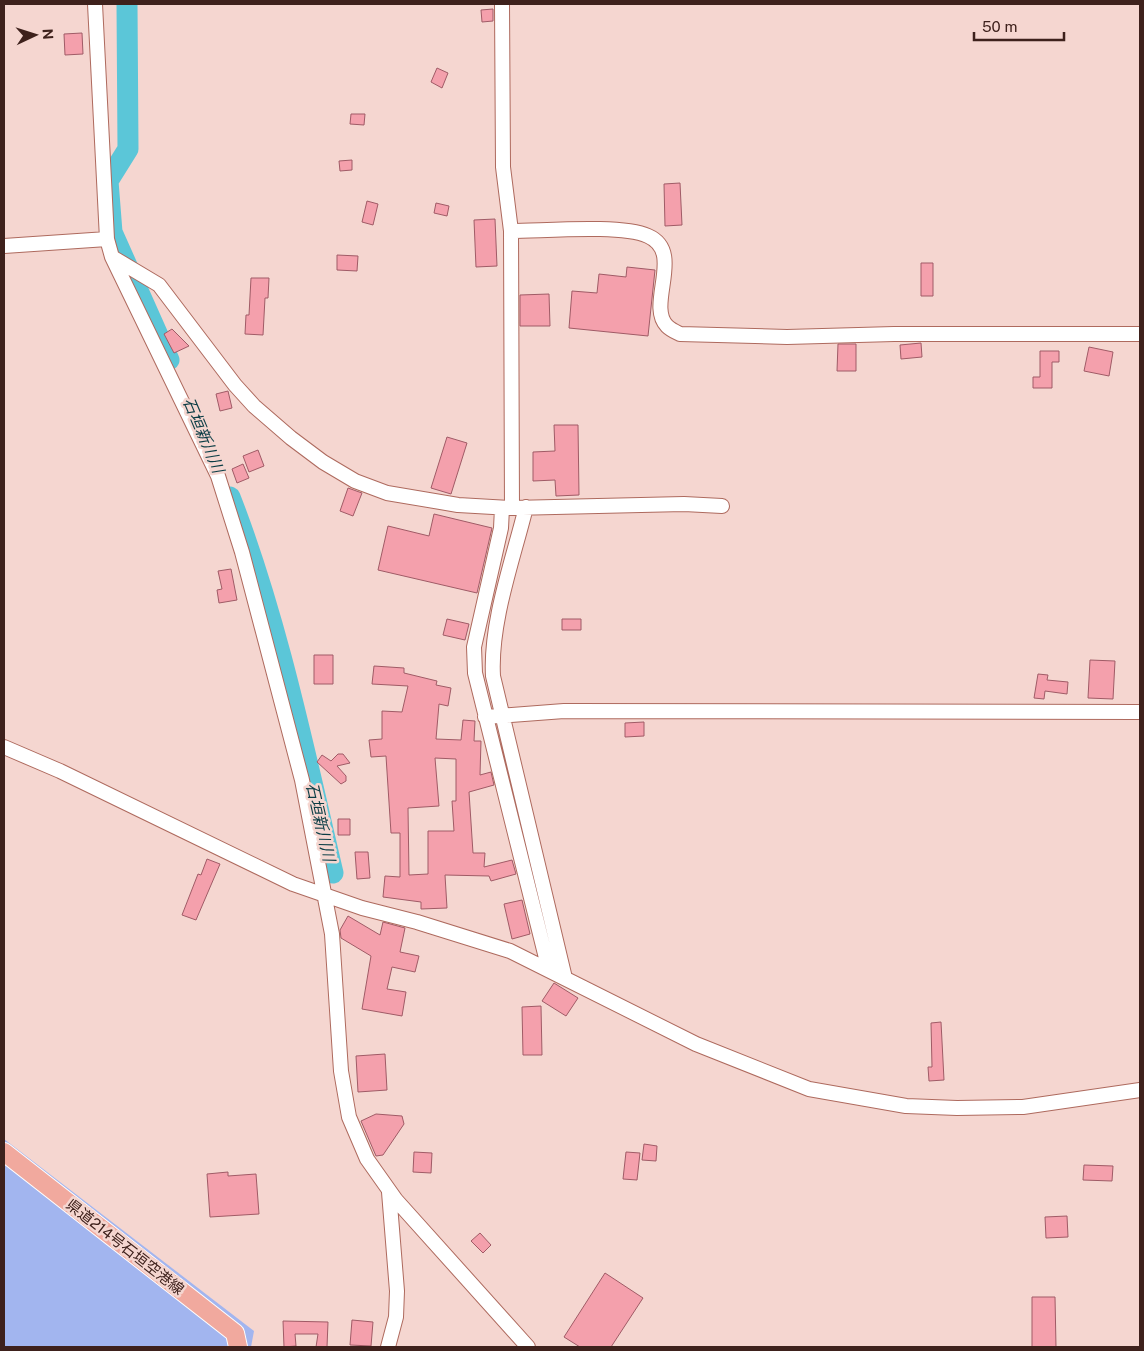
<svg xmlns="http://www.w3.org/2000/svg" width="1144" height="1351" font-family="'Public Sans','Noto Sans JP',sans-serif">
  <rect width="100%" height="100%" fill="#f5d6d0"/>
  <path fill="#a2b5ef" d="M4 1139 254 1331 251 1347H4Z"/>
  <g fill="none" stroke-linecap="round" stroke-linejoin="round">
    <path stroke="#5bc6d8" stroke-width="21" d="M127 4 128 149 108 181 112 232 169 360
      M230 497C276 615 304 749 333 873"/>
  </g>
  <path fill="#f4a0ac" stroke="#a05b66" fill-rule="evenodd" d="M493 9V21L482 22 481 10Z
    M82 33 83 54 65 55 64 34Z
    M437 68 448 73 442 88 431 82Z
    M351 114H365L364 125 350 124Z
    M352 160V170L340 171 339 161Z
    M680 183 682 225 665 226 664 184Z
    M367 201 378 204 373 225 362 222Z
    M436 203 449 206 447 216 434 213Z
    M495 219 497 266 476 267 474 220Z
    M337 255 358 256 357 271 337 270Z
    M921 263H933V296H921Z
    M627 267 655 270 648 336 569 328 572 291 597 293 599 274 626 277Z
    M251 278H269L268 298H265L263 335 245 334 246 315H249Z
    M549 294 550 326H520V295Z
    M172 329 189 346 174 353 164 334Z
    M921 343 922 357 901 359 900 345Z
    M838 344H856V371H837Z
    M1089 347 1113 352 1109 376 1084 371Z
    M1040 351H1059V362H1052V388H1033V377H1040Z
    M228 391 232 408 220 411 216 394Z
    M554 425H578L579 495 556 496 555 480 533 481V452L555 451Z
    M447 437 467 443 451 494 431 488Z
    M258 450 264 466 249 472 243 456Z
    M243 464 249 478 237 483 232 469Z
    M348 488 362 493 353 516 340 511Z
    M434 514 492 528 477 593 378 570 388 526 429 536Z
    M231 569 237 600 219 603 217 590 222 589 218 571Z
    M447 619 469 624 465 640 443 635Z
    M562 619H581V630H562Z
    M314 655H333V684H314Z
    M1090 660 1115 661 1113 699 1088 698Z
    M374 666 404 668V673L437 681 436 685 451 688 448 706 439 704 436 739 461 740 463 720 475 721 474 741H481L480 775 491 772 494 785 469 792 473 853H485L484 867 512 860 516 874 491 881 489 876 445 875 447 908 421 909V902L383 897 385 876 400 877V833H391L386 756 371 757 369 740 382 739V711L402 712 408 686 372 684ZM435 758 456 759V801H452L454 831H428V874L409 875 408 808 439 806Z
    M1038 674 1048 675 1047 680 1068 682 1067 694 1045 691 1044 699 1034 698Z
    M644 722V736L625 737V723Z
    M338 754H343L350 763 337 766 346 776V781L341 784 317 762 322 755 331 761Z
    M338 819H350V835H338Z
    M355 852H368L370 878 357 879Z
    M207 859 220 864 196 920 182 915 198 874 201 875Z
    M522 900 530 934 512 939 504 904Z
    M348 916 380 935 383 922 405 928 400 952 419 956 415 972 392 967 387 989 406 992 402 1016 362 1009 371 956 341 938 340 930Z
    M554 983 578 998 566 1016 542 1001Z
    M541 1006 542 1055H523L522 1007Z
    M941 1022 944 1080 929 1081 928 1067H932L931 1023Z
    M385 1054 387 1090 358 1092 356 1056Z
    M376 1114 402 1116 404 1124 383 1155 376 1156 361 1121Z
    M644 1144 657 1146 656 1161 642 1160Z
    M414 1152 432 1153 431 1173 413 1172Z
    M626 1152 640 1153 637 1180 623 1179Z
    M1084 1165 1113 1166 1112 1181 1083 1180Z
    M228 1172V1176L256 1174 259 1214 210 1217 207 1174Z
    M1067 1216 1068 1237 1046 1238 1045 1217Z
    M480 1233 491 1245 483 1253 471 1241Z
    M605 1273 643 1298 611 1347H580L564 1337Z
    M1032 1297H1055L1056 1347H1032Z
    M352 1320 373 1322 371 1346 350 1345Z
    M283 1321 328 1322 327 1347H316L318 1334H295L296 1346 284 1347Z"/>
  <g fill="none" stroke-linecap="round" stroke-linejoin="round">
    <g stroke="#ae6a5e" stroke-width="16">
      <path id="minor" d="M95 4 107 239 112 257 218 476 242 552 302 780 332 934 341 1071 349 1117 367 1159 396 1200 528 1347
        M502 4 503 167 511 231 512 508
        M511 231C543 231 621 224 648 236 685 252 646 305 667 326 671 330 676 332 680 334L787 337 894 334H1140
        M4 246 107 239
        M112 257 159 285 235 385 254 406 291 438 323 462 355 481 387 493 458 505 512 508 684 504 722 506
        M526 507C513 560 490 622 493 676L565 978
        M502 508 501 528 474 647 475 673 549 970
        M485 717 564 711 1140 712
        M4 747 60 771 293 884 362 908 417 922 510 951 696 1044 809 1089 906 1106 957 1108 1023 1107 1140 1090
        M388 1347 396 1317 397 1291 389 1192"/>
    </g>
    <g stroke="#fff" stroke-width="20">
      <path id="major" d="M4 1152 235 1333 238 1347"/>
    </g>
    <use href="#minor" stroke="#fff" stroke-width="14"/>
    <use href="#major" stroke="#f1a99e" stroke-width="18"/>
  </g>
  <g text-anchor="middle" stroke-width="5" stroke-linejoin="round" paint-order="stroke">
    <g font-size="15" fill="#3e211c" stroke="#f5d6d0">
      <text transform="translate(125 1247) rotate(38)" y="5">県道214号石垣空港線</text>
    </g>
    <g font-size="16" font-style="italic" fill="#0b3d45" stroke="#f5d6d0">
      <text transform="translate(204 435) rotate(67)" y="6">石垣新川川</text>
      <text transform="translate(321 822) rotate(77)" y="6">石垣新川川</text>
    </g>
  </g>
  <rect width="1144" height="1351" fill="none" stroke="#3e211c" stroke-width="10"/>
  <g transform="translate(35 35) rotate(86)" stroke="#f5d6d0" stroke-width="4" paint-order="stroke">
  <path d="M0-4L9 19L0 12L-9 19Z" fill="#3e211c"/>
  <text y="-8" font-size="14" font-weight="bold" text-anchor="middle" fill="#3e211c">N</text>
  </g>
  <path d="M974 32v8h90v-8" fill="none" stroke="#3e211c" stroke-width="2.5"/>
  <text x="982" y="32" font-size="15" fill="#3e211c" stroke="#f5d6d0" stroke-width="4" paint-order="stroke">50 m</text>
</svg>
